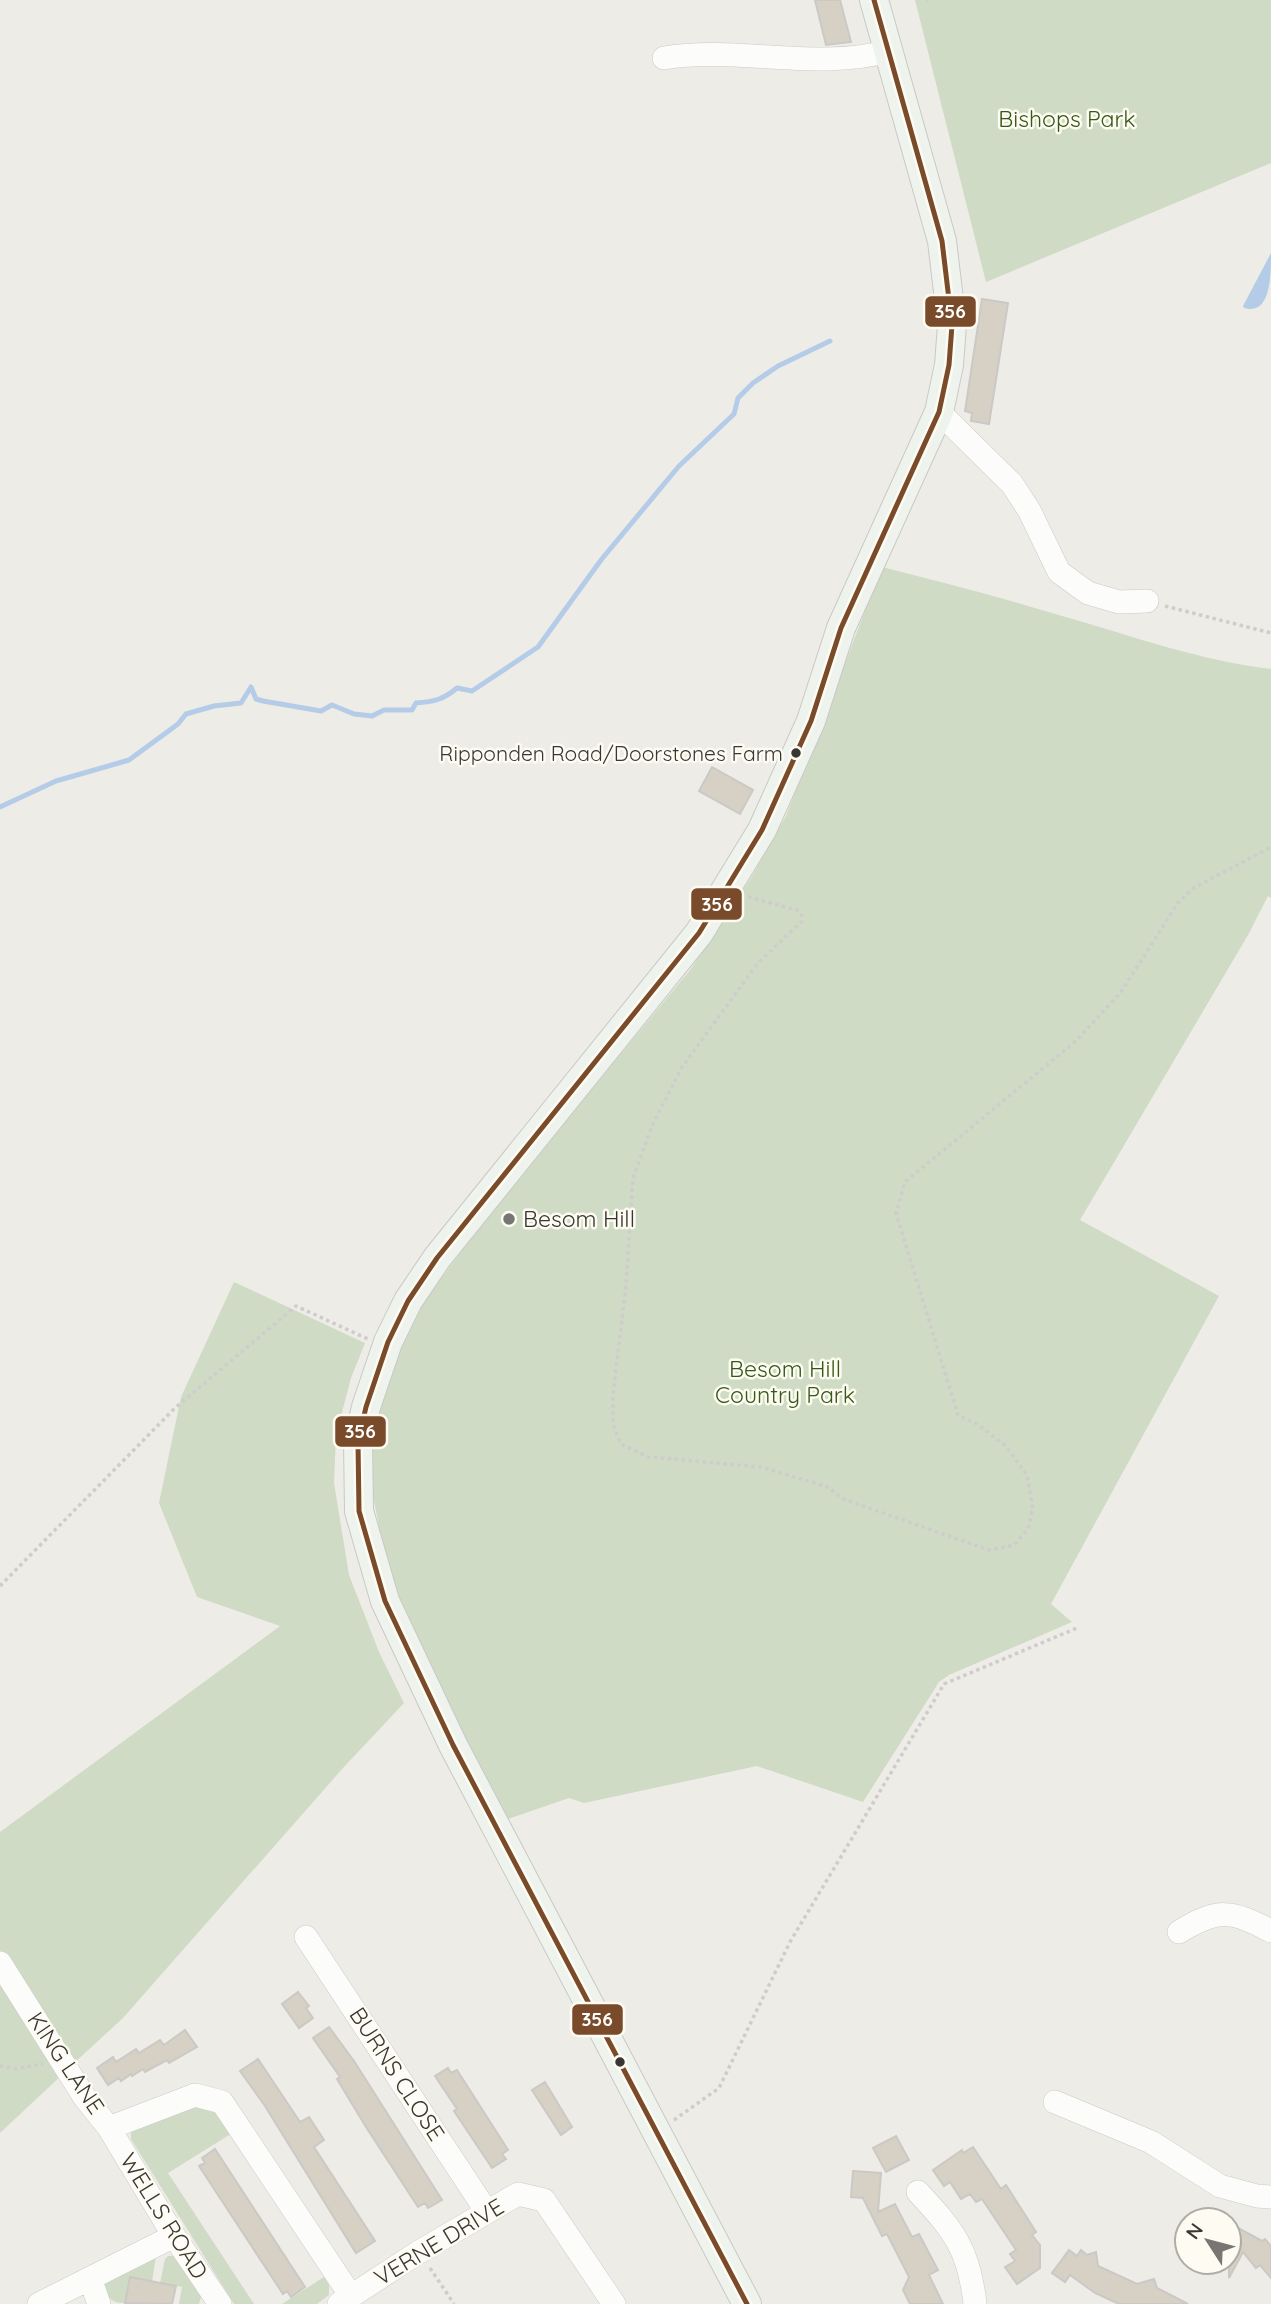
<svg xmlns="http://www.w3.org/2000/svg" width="1271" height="2304" font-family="Quicksand,sans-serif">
  <rect width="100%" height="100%" fill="#eeece7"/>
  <path fill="#cfdbc5" d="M915 0H1271V163L986 282Z
    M882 567C945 583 1007 599 1069 618 1135 637 1202 661 1271 669V898L1268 896 1248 935 1080 1220 1219 1296 1051 1604 1072 1622 949 1675 939 1682 863 1802 757 1766 584 1803 569 1798 508 1819 442 1700 391 1587 370 1481 374 1426 402 1337 427 1297 501 1199 690 970 751 878 786 816Z
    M234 1282 365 1343 351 1378 336 1435 334 1483 349 1575 379 1652 404 1703 343 1768 123 2018 73 2064 0 1950V1832L280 1626 197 1597 159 1503 181 1397Z
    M0 1974 64 2073 0 2133Z
    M188 2104 218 2110 234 2132 168 2173 254 2304H234L131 2139V2133L134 2127Z
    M156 2256 152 2282 130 2278 125 2303C110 2304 106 2295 104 2283Z
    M168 2256H174L180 2261 201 2297 199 2304H179L182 2287 160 2283 165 2259Z
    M324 2277 329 2285V2295L317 2304H282Z"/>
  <path fill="#b4cce8" d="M1271 253C1271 275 1271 316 1244 308L1243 306Z"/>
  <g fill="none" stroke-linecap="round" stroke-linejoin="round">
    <path stroke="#b4cce8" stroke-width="5" d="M0 807 56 781 129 760 178 724 186 714 214 706 241 703 251 687 256 699 263 701 321 711 332 705 354 714 372 716 384 710H412L416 703C434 702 444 699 457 688L472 691 538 647 601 560 679 466 734 414 738 398 753 383 778 366 830 341"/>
  </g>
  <path fill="#d6d1c4" stroke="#cac9c5" stroke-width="2" d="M815 0H840L851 42 826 45Z
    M982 299 1008 303 989 424 971 421 972 413 965 411Z
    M712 767 753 790 740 814 699 791Z
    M298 1992 309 2006 306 2008 313 2018 299 2028 282 2004Z
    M329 2027 354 2061 442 2200 428 2208 425 2203 418 2207 366 2127 337 2079 340 2077 313 2038Z
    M185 2030 197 2047 169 2063 167 2060 145 2072 143 2069 132 2076 131 2074 121 2081 119 2078 108 2085 97 2068 113 2057 116 2062 136 2049 139 2053 160 2040 164 2045Z
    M258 2059 300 2122 309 2117 324 2140 314 2147 375 2241 356 2253 265 2106 240 2071Z
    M448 2068 451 2073 457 2070 508 2150 502 2154 506 2159 492 2168 454 2111 457 2109 435 2076Z
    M545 2082 572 2127 561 2135 532 2090Z
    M896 2136 909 2160 886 2172 873 2148Z
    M973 2147 1001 2189 1006 2185 1036 2232 1032 2235 1040 2245V2268L1017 2284 1005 2267 1015 2261 1010 2254 1016 2250 982 2199 976 2202 970 2194 961 2199 950 2182 944 2186 933 2170 962 2150 963 2153Z
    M215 2149 305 2287 291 2297 287 2291 283 2294 199 2166 205 2163 202 2158Z
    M853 2171 881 2173 878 2212 895 2204 912 2237 919 2234 938 2270 929 2275 943 2304H910L903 2290 909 2277 887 2234 882 2236 863 2198 851 2197Z
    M1229 2223 1262 2241 1265 2239 1271 2246V2278L1260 2265 1256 2268 1243 2252 1229 2278Z
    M1069 2250 1077 2256 1081 2250 1087 2255 1096 2252 1098 2266 1137 2284 1154 2279 1157 2288 1188 2304H1119L1095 2293 1070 2275 1065 2282 1052 2273Z
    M130 2277 176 2286 172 2304 125 2303Z"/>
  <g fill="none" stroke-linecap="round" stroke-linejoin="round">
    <g stroke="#cbcac6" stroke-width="24">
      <path id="minor" d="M664 58C738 46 815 71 889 51
        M939 412 1012 484 1029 510 1059 572 1088 593 1119 602 1147 601
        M1179 1932C1218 1908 1231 1910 1271 1931
        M306 1937 487 2212
        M0 1963 85 2098 109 2128 174 2236 220 2304
        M1055 2102 1151 2142 1220 2186 1257 2196 1271 2197
        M109 2128 195 2095 222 2102 351 2296
        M918 2192C954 2231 969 2249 975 2304
        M90 2278 99 2304
        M39 2304 174 2236
        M339 2304 419 2252 518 2194 544 2200 614 2304"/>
    </g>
    <g stroke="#c9c8c6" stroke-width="30">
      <path id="major" d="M747 2304 453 1745 385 1601 359 1511 358 1442 366 1407 388 1342 408 1301 437 1258 699 933 762 830 811 721 841 628 939 412 949 365 952 325 942 241 874 0"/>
    </g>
    <path stroke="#cecdcc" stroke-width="3.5" stroke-dasharray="3.5 3.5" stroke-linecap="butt" d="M927 0 928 1
      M1165 606 1271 633
      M748 897 797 910 802 916V921L758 963 682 1067 652 1126 633 1178 626 1286 613 1394V1425L621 1444 648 1457 761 1467 828 1487 843 1499 989 1550 1014 1545 1028 1529 1033 1508 1027 1475 1006 1446 977 1424 958 1415 896 1213 905 1182 1076 1041 1121 992 1178 903 1192 889 1271 847
      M0 1586 175 1408 296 1306 368 1339
      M0 2066 16 2069 43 2064
      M674 2120 719 2088 790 1942 944 1684 1077 1628
      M430 2268 454 2304"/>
    <use href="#minor" stroke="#fcfcfb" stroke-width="23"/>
    <use href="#major" stroke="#eff3ed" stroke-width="28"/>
    <g stroke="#fefbf2" stroke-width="10">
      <path id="bus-1" d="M747 2304 453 1745 385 1601 359 1511 358 1442 366 1407 388 1342 408 1301 437 1258 699 933 762 830 811 721 841 628 939 412 949 365 952 325 942 241 874 0"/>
    </g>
    <use href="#bus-1" stroke="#7a4b2a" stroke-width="5"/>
  </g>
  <g fill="#383733" stroke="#fefbf2" stroke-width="2.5">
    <circle cx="796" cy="753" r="6"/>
    <circle cx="620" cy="2062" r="6"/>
  </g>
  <circle fill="#787672" stroke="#fefbf2" stroke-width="2.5" cx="509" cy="1219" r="7"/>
  <g text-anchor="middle" stroke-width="5" stroke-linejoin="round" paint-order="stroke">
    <g font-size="21" fill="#383733" stroke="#fefbf2" text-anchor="end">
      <text x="783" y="761">Ripponden Road/Doorstones Farm</text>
    </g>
    <g font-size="23" fill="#355917" stroke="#fefbf2">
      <text x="1067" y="127">Bishops Park</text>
      <text x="785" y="1377">Besom Hill<tspan x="785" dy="26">Country Park</tspan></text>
    </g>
    <g font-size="23" fill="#383733" stroke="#fefbf2" text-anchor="start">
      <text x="523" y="1227">Besom Hill</text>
    </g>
    <g font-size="23" fill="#383733" stroke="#fefbf2">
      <text transform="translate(66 2063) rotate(56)" y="8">KING LANE</text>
      <text transform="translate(397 2074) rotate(57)" y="8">BURNS CLOSE</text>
      <text transform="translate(164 2216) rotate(58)" y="8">WELLS ROAD</text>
      <text transform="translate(439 2242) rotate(-31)" y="8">VERNE DRIVE</text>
    </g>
  </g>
  <g stroke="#fefbf2" stroke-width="2.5">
    <rect x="924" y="295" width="53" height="33" rx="7" fill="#7a4b2a"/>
    <rect x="690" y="887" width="53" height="34" rx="7" fill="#7a4b2a"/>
    <rect x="334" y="1415" width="53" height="33" rx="7" fill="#7a4b2a"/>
    <rect x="571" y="2003" width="53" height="33" rx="7" fill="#7a4b2a"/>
  </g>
  <g font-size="19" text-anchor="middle" font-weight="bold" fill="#fff">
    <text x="950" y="318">356</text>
    <text x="717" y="911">356</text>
    <text x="360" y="1438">356</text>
    <text x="597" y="2026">356</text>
  </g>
  <g transform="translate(1208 2241) rotate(306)"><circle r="33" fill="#fefbf2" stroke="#afada6" stroke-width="2"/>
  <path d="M0-5L12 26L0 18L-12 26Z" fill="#787672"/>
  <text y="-10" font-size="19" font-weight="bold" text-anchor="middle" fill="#383733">N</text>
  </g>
</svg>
